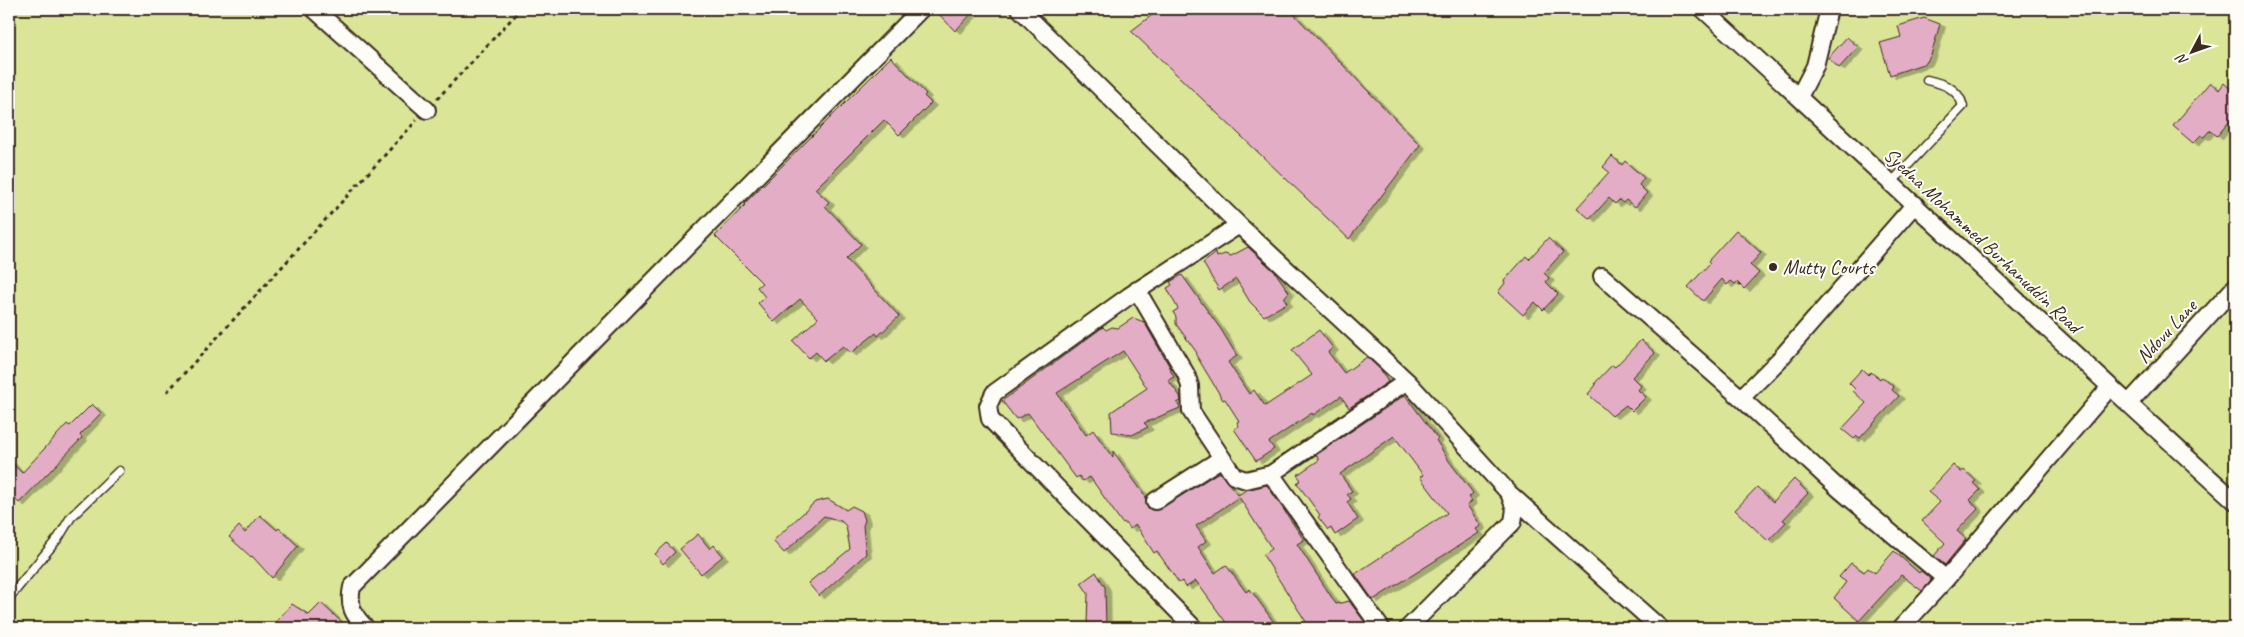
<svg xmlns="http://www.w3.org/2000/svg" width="2244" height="637" font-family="Caveat,sans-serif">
  <defs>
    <filter id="shadow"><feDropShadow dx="5.5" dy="3" stdDeviation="0" flood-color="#0004"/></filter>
  </defs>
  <rect width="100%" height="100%" fill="#fdfcf7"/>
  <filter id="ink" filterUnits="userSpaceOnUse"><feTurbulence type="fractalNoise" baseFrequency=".02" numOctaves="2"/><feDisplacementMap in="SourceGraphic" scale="10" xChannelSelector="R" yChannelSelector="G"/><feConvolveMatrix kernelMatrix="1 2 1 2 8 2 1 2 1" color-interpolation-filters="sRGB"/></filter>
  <g filter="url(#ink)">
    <path fill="#dae598" stroke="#8a885b" d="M9 9H2235V628H9Z"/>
    <path fill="#e3adc6" stroke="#3b2a1e" filter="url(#shadow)" d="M934 9H976L955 31Z
      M1160 9H1289L1420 145 1349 239 1131 31Z
      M1924 18 1940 24 1931 55 1926 63 1890 75 1880 43 1901 37 1898 26Z
      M1847 37 1858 47 1839 68 1828 58Z
      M891 57 926 94 924 96 931 103 899 135 884 120 815 189 829 202 825 206 861 244 846 259 899 316 878 336 876 333 851 353 843 346 824 361 816 352 809 358 793 341 818 318 800 299 774 322 758 303 765 297 757 287 762 283 715 236 745 205 744 204Z
      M2210 82 2219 90 2224 83 2235 93V115L2217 136 2210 130 2204 137 2201 135 2193 143 2173 126Z
      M1612 156 1622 165 1625 161 1644 178 1639 185 1647 193 1635 207 1626 200 1623 203 1619 200 1615 204 1609 198 1590 219 1577 208 1609 172 1603 167Z
      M1736 230 1761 253 1750 265 1759 273 1744 289 1737 282 1735 284 1731 281 1727 285 1722 279 1703 301 1688 287 1710 263 1708 261Z
      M1548 238 1563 252 1544 273 1549 278 1546 282 1558 294 1543 310 1535 302 1523 315 1498 292 1505 283 1504 281 1526 256 1529 259Z
      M1248 247 1275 272 1289 292 1284 298 1287 303 1264 316 1250 302 1236 279 1219 290 1203 263 1216 253 1217 257 1225 254 1231 256Z
      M1182 275 1222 331 1237 356 1228 362 1249 394 1254 390 1265 406 1312 375 1292 350 1319 330 1333 348 1328 352 1344 373 1367 357 1381 370 1388 382 1349 408 1341 396 1313 415 1312 413 1269 442 1274 449 1256 461 1234 429 1239 426 1237 422 1239 421 1225 399 1223 400 1196 355 1197 353 1176 324V317L1173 312 1178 309 1167 288 1172 285 1170 282Z
      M1133 318 1144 322 1171 369 1170 370 1174 377 1168 380 1180 396 1181 401 1177 403 1180 408 1144 423 1148 427 1132 435 1112 432 1111 412 1147 388 1123 351 1057 393 1086 435 1093 430 1113 458V451L1146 497V506L1151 510 1160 509 1219 472 1238 495 1246 490 1267 485 1304 540 1297 544 1336 604 1349 601 1367 625 1362 628H1310L1263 555 1272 549 1239 497 1196 526 1206 541 1198 547 1215 573 1226 565 1246 592 1250 589 1278 628H1230L1196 581 1186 587 1182 581 1179 583 1157 551 1154 553 1136 525 1130 529 1124 522 1122 523 1090 477 1083 481 1079 476 1076 478 1028 413 1016 419 1002 401 1103 327 1106 330 1112 327 1118 328Z
      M1641 340 1655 353 1632 377 1641 386 1638 390 1646 397 1632 411 1626 405 1612 416 1588 394 1596 385 1595 383 1612 365 1615 367Z
      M1862 369 1868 375 1871 372 1880 379 1882 377 1894 387 1892 390 1899 396 1860 438 1857 436 1854 439 1842 429 1866 403 1853 391 1855 389 1849 383Z
      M1405 395 1438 439 1436 440 1449 461 1473 493 1469 497 1472 501 1467 505 1481 526 1476 529 1479 533 1373 600 1355 574 1447 513 1420 477 1423 475 1394 436 1340 474 1352 491 1347 494 1351 499 1347 502 1358 519 1335 535 1331 528 1328 530 1318 517 1320 515 1297 483 1301 480 1297 475 1319 460 1316 455Z
      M92 404 101 413 80 435 82 438 19 503 9 493V460L22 473 67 424 70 426Z
      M1953 465 1961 472 1964 470 1976 481 1973 483 1980 490 1970 500 1978 509 1957 531 1966 539 1945 565 1934 556 1945 543 1922 521 1940 502 1928 492Z
      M1794 479 1808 493 1783 520 1786 522 1768 541 1735 510 1757 487 1773 502Z
      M828 499 846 510 852 506 862 511 865 520 863 526 866 554 819 596 808 583 850 549 846 526 841 521 824 516 784 553 773 541 815 502Z
      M260 515 277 530 279 528 298 546 272 578 252 556 251 557 229 537 239 526 245 533Z
      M698 534 710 549 714 545 723 556 701 574 680 549Z
      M667 543 675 552 663 564 655 554Z
      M1894 551 1919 573 1921 571 1931 579 1930 582 1922 591 1901 575 1859 621 1834 598 1846 582 1839 577 1851 563 1864 572 1868 568 1875 573Z
      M1096 572 1105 587 1106 625 1087 624 1088 593 1081 583Z
      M321 603 348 628H270L292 604 309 615Z"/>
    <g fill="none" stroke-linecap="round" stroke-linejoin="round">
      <g stroke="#3b2a1e" stroke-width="11">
        <path id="lane" d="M1892 182 1963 106C1958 88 1944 84 1927 80
          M9 598 59 537 71 517 119 471"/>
      </g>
      <g stroke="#3b2a1e" stroke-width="20">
        <path id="street" d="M314 9 427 110
          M1020 9 1239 225 1407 381 1509 493 1515 509 1513 522 1408 628
          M1703 9C1881 172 2056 339 2235 501
          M1799 97 1815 66 1829 9
          M1602 276 1741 398 1779 360 1915 204
          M1137 290 1186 374 1190 386 1191 411 1234 476 1246 480 1271 474 1407 381
          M1741 398 1839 489 1946 579
          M2128 404 2235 287
          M1271 474 1381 628
          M1511 495 1660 628
          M1155 501 1222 458
          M366 628C353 615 348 606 352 587L921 9
          M1194 628 990 419 988 406 994 393 1129 296 1239 225
          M1901 628 1946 579 2110 387"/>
      </g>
      <path stroke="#3b2a1e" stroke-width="3" stroke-dasharray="4 4" stroke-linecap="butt" d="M437 99 521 9
        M167 392 417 120"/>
      <use href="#lane" stroke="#fdfcf7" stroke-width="8"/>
      <use href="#street" stroke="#fdfcf7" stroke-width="16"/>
    </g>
  </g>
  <circle fill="#3b2a1e" stroke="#fdfcf7" stroke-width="2" cx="1773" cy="267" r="5"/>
  <g text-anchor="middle" stroke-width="4" stroke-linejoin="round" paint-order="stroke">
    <g font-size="20" fill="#3b2a1e" stroke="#fdfcf7">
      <text transform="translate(1983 240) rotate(43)" y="7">Syedna Mohammed Burhanuddin Road</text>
      <text transform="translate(2166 331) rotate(-47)" y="7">Ndovu Lane</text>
    </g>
    <g font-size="20" fill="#3b2a1e" stroke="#fdfcf7" text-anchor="start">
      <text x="1783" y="274">Mutty Courts</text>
    </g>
  </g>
  <rect width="2244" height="637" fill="none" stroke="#fdfcf7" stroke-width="30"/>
  <rect x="15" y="15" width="2214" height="607" fill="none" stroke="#3b2a1e" stroke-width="2" filter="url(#ink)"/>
  <g transform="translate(2192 52) rotate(229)" stroke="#fdfcf7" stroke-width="4" paint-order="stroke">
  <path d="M0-4L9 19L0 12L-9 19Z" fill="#3b2a1e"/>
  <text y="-8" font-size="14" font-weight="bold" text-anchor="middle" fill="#3b2a1e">N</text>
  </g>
</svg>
